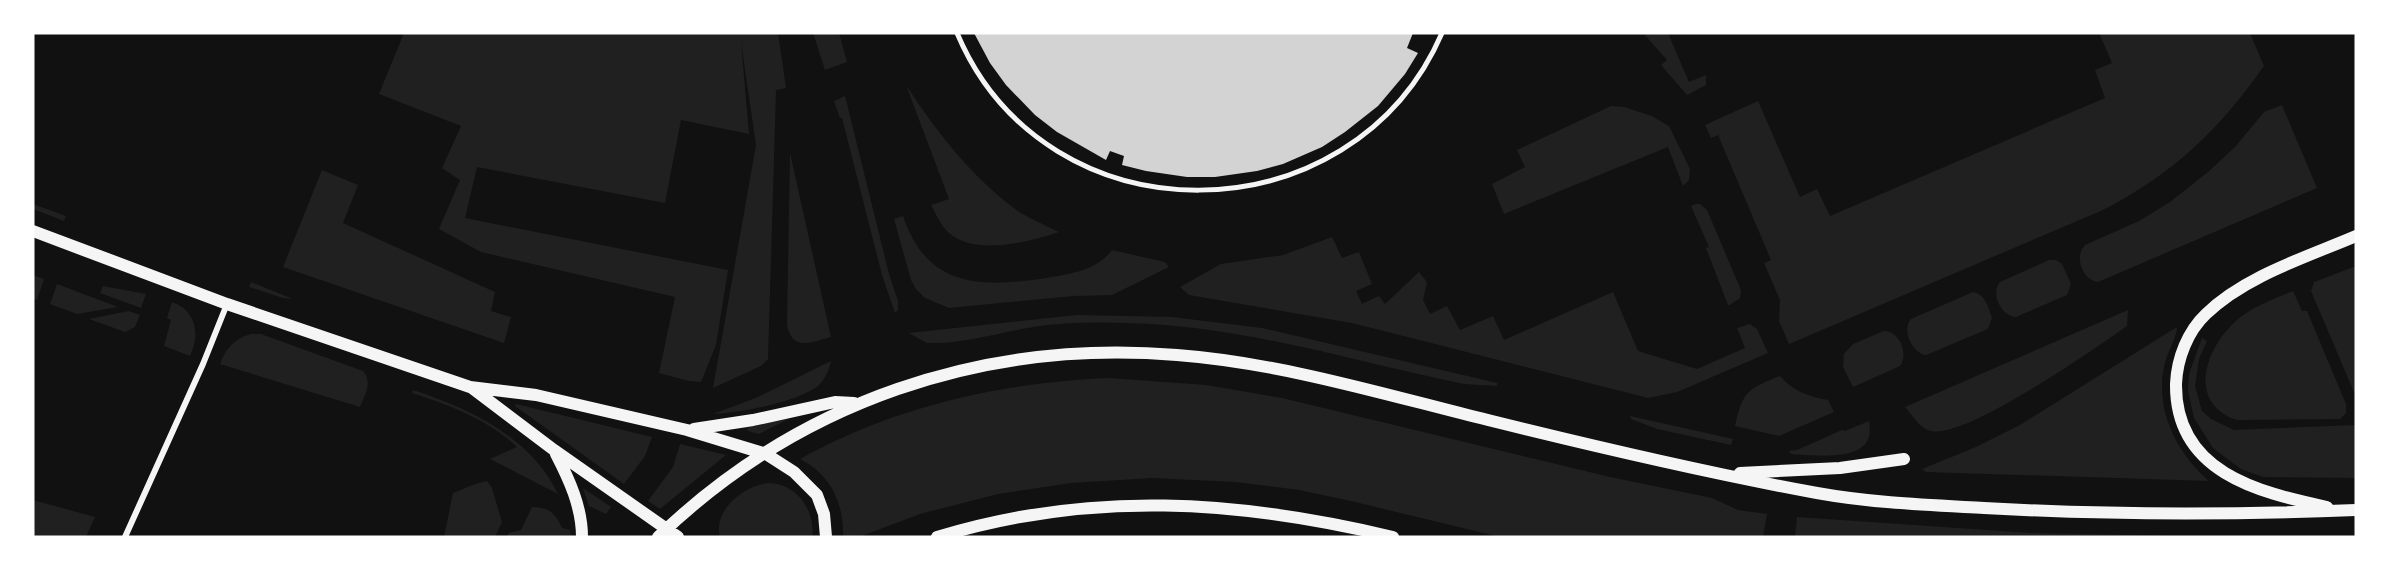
<svg xmlns="http://www.w3.org/2000/svg" width="2389" height="570" font-family="Quicksand,sans-serif">
  <rect width="100%" height="100%" fill="#111"/>
  <path fill="#202020" d="M404 33H778L786 88 776 90 768 359 761 366 713 388 756 145 741 42 749 134 681 120 665 203 477 167 465 218 728 270 716 345 701 382 689 381 659 373 675 297 481 252 439 229 460 180 442 168 461 126 379 94Z
    M813 33H839L847 62 825 70Z
    M1643 33H1668L1689 82 1706 75V85L1687 95 1661 65 1667 60Z
    M2099 33H2250L2264 66C2219 130 2173 174 2103 210L1789 344 1779 321 1780 300 1764 263 1771 260 1718 135 1711 138 1705 125 1758 101 1800 197 1817 189 1830 216 2105 98 2095 70 2112 63Z
    M906 85C936 131 970 175 1015 209 1028 218 1045 225 1059 232 1030 242 975 256 949 233 941 226 936 214 931 205L949 199Z
    M845 96 889 274 898 301V310L895 313 882 275 842 118H840L834 101Z
    M2282 105 2317 188 2098 282C2082 280 2074 256 2085 245L2139 221 2170 202 2208 172 2235 147 2264 112Z
    M1611 106 1624 107 1652 116 1669 126 1690 169 1689 180 1683 186 1668 147 1504 214 1492 184 1525 167 1517 150Z
    M790 153 831 337C812 342 792 352 787 325Z
    M322 170 358 185 343 223 495 292 491 311 511 317 504 343 283 267Z
    M33 204 66 216 64 221 33 209Z
    M1696 204H1700L1707 210 1741 290 1740 298 1730 305H1728L1706 248 1709 247 1691 206Z
    M903 216C927 288 981 288 1046 278 1070 274 1096 271 1112 250L1165 262 1169 267 1112 295 1073 296 949 308 925 298 916 289 911 280 894 219Z
    M1332 237 1342 258 1359 252 1372 284 1356 291 1362 304 1379 296 1385 304 1419 272 1427 282 1423 300 1430 314 1447 306 1460 330 1493 316 1504 340 1613 292 1638 351 1697 369 1745 348 1737 328 1750 324 1757 329 1768 353 1677 392 1648 398 1352 323 1189 295 1180 287 1221 264 1283 255Z
    M2049 260H2056L2062 264 2071 284 2067 295 2016 317C2001 316 1990 293 2000 282Z
    M2356 266V397L2311 291 2314 282Z
    M33 275 44 279 37 300 33 298Z
    M251 282 293 299 283 298 249 287Z
    M57 284 118 307 77 314 50 304Z
    M103 286 146 294 141 308 100 293Z
    M2293 291 2302 311H2307L2346 404V413L2340 419 2237 420C2183 402 2208 341 2242 316 2257 305 2276 298 2293 291Z
    M1973 292C1986 295 1988 306 1992 318L1988 329 1926 355C1913 354 1901 330 1911 319Z
    M172 302C197 311 200 335 190 356L164 346 171 320 167 318Z
    M2128 310 2127 326C2094 349 1966 439 1931 431 1920 429 1912 415 1905 407Z
    M129 311 140 315 135 327 125 332 89 319Z
    M1077 315 1172 317 1262 328 1497 383V386L1464 384C1352 361 1244 326 1128 323 1097 322 1064 322 1033 327 1002 332 970 342 938 343H927L909 333Z
    M2177 327C2177 337 2166 355 2164 367 2155 411 2177 453 2209 481L1926 472 1922 469 1976 447 2020 425Z
    M1884 331C1900 331 1909 355 1900 366L1853 387 1843 367 1844 354 1853 344Z
    M251 334H261L363 371C373 383 365 394 360 407L220 364C226 348 234 339 251 334Z
    M2202 338 2207 341 2199 359 2195 386 2202 411 2211 419 2234 430 2356 425V478L2263 477 2241 469 2213 448 2194 418 2188 391 2189 374Z
    M831 361C829 370 825 380 818 386 797 402 740 413 713 414L758 397Z
    M1780 376C1793 391 1809 397 1828 400L1834 412 1779 436 1735 426C1743 391 1747 389 1780 376Z
    M1108 378 1206 385 1282 398 1610 477 1712 498 1738 510 1767 514 1763 537H1500L1351 501 1299 490 1236 482 1151 478 1071 483 998 494 920 514 859 537H843C844 503 831 475 800 459 895 406 1000 383 1108 378Z
    M413 390C470 409 531 437 558 494L490 459 517 447C489 420 449 405 412 393Z
    M516 404 644 435 652 437 645 456 624 484 515 406Z
    M798 414 759 434 748 431 747 428Z
    M1630 416 1733 439 1731 445 1657 429 1631 419Z
    M1869 421C1878 465 1818 455 1791 454L1789 451 1797 450 1842 430 1845 431Z
    M680 444 726 455 660 509 648 501 673 467Z
    M487 481 492 488 502 522 495 537H444L453 493 475 484Z
    M768 483C796 483 816 510 812 537H720C713 510 743 486 768 483Z
    M583 488 611 507 606 514 589 506Z
    M33 500 95 517 86 537H33Z
    M532 507C549 507 556 514 562 528L570 530 571 537H507L509 533 521 530Z
    M1797 517 2031 533 2229 537H1795Z"/>
  <path fill="#d3d3d3" d="M974 33H1413L1407 48 1418 53 1405 74 1378 106 1345 132 1322 147 1283 164 1257 171 1215 177H1187L1146 171 1122 165 1124 156 1110 151 1106 160 1057 132 1035 115 1006 85 990 63Z"/>
  <g fill="none" stroke-linecap="round" stroke-linejoin="round">
    <path stroke="#f5f5f5" stroke-width="5" d="M957 33C1046 244 1352 241 1442 33"/>
    <path stroke="#f5f5f5" stroke-width="6" d="M125 537 203 364 227 304"/>
    <path stroke="#f5f5f5" stroke-width="12" d="M33 231 227 304 470 387 536 395 687 430 766 454 794 472 817 495 824 514 826 537
      M472 388 554 450 678 537
      M694 429 753 420 835 402 854 403
      M556 454C569 479 582 507 582 537
      M1740 473 1840 468 1904 459
      M2327 507C2257 492 2175 472 2176 384 2177 358 2188 331 2206 314 2245 276 2307 257 2356 236
      M658 537C799 401 983 339 1177 355 1282 363 1386 395 1488 420 1597 447 1707 473 1817 493 1872 503 1929 505 1984 508 2108 515 2232 515 2356 510
      M937 537C1091 490 1238 500 1393 537"/>
  </g>
  <rect width="2389" height="570" fill="none" stroke="#ffffff" stroke-width="69"/>
</svg>
